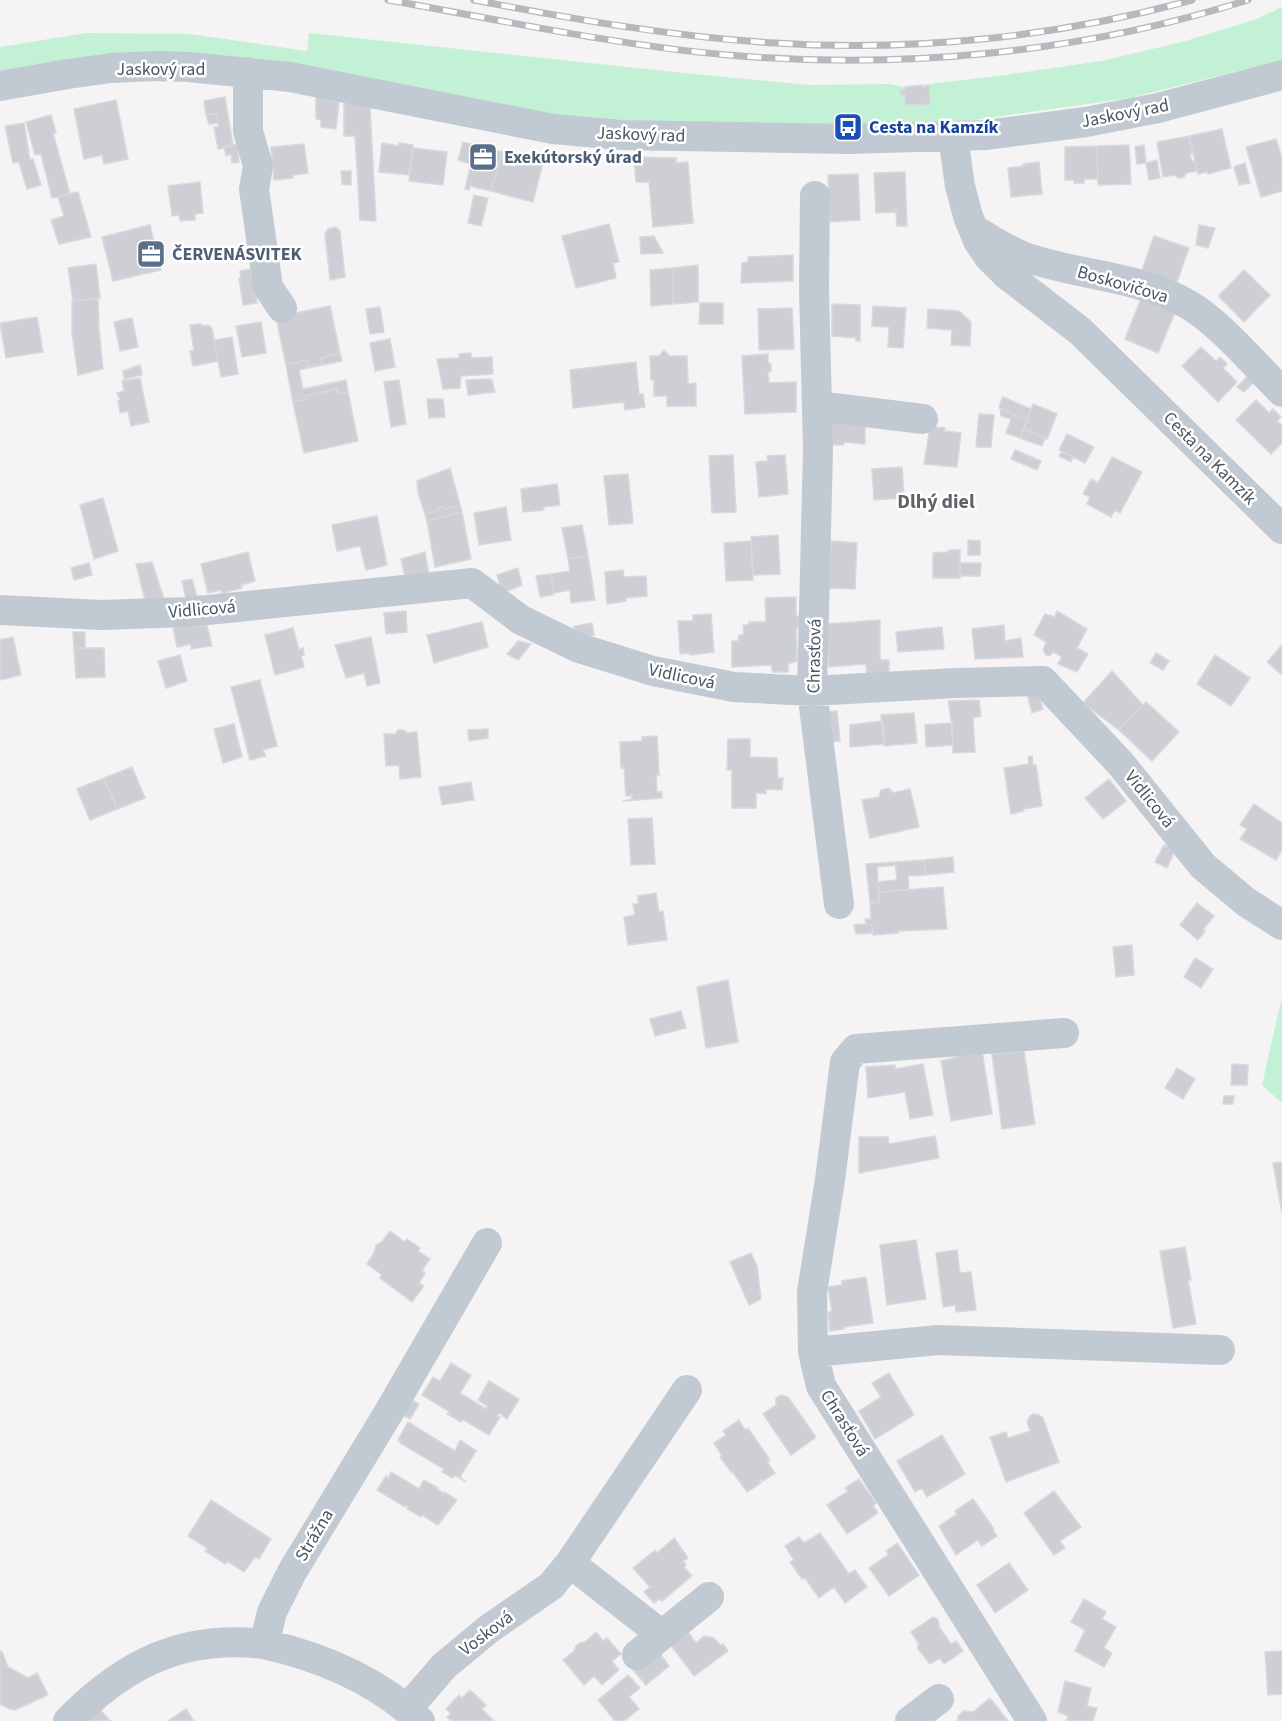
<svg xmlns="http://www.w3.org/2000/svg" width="1282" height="1721" font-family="'Source Sans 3',sans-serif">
  <rect width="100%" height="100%" fill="#f5f3f3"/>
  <path fill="#c3f1d5" d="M1282 7V60L1129 98 959 122 921 125 625 122 578 118 490 105 296 65 0 74V47L86 33 190 34 307 51 309 33 703 75 809 85 888 84 905 87 1005 75 1101 61 1182 42 1257 19Z
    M1282 997V1103L1262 1085Z"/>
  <path fill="#cdcfd5" stroke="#d7d9de" stroke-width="1.5" d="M922 85 923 87 929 85 930 104 905 105V95H901L900 90H905V87Z
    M316 96 339 102 336 129 321 127V120L316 119Z
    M225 97 233 146 218 149 214 127H218L217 113 206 115 204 101Z
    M116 100 128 159 104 164 102 155 84 159 74 109Z
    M344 103 370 107 376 221 360 220 355 136H344Z
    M217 113 218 123 209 124 206 115Z
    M51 115 56 133H53L70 194 52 198 41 154 35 155 26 122Z
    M24 123 30 160 33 159 41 185 27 189 19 162 13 163 5 126Z
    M1222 129 1231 168 1208 174 1207 172 1198 174 1189 136Z
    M1189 136 1193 153 1190 154 1192 161H1195L1197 171 1186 173 1184 177 1178 178 1175 175 1163 177 1157 142Z
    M1276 139 1282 158V191L1261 197 1246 147Z
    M463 142 502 152 491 191 470 186 469 190 465 189 471 164 458 160Z
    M382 143 399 146V143L413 145 409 175 379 172Z
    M237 144 239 162 232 163 231 154 226 156 224 147Z
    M304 144 308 173 293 175V178L274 180 271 147Z
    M1129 145 1131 184 1098 185 1097 146Z
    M1144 145 1146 163 1137 164 1135 147Z
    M1097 146 1098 179H1084V183H1074V180H1065V147Z
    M413 148 447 152 443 185 409 181Z
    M502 152 543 162 533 202 491 191Z
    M634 157 676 158V163L688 162 693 223 653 227 649 182H636Z
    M1157 160 1160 178 1149 180 1146 163Z
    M1039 162 1042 194 1011 197 1008 168 1023 166V164Z
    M1245 163 1250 183 1239 185 1234 167Z
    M341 171H351V185L342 184Z
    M905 172 907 226H897L896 212 876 213 874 173Z
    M858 174 860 220 830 222 828 175Z
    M200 182 203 213 195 214V220L180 221 179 215 172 216 168 186Z
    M78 192 91 237 59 244 51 220 64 216 58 197Z
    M474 195 488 198 481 226 468 223Z
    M609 224 619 262 613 263 616 278 576 288 562 236Z
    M150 225 161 270 113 281 102 237Z
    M1199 225 1215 228 1208 248 1196 245Z
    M336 227 340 231 345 277 330 280 325 234 328 229Z
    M654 236 663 253 641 254 640 237Z
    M1154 236 1189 248 1177 282 1142 270Z
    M793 255V281L741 283 742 263 748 262V257Z
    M96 264 100 298 73 301 68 268Z
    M698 265V302L673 304V268Z
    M673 268V304L651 306 650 270Z
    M251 269V276H253L257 303 243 305 239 278H241L240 271Z
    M1244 270 1270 295 1244 322 1218 296Z
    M1142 296 1176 310 1158 353 1125 339Z
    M98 298 99 330 103 369 78 375 72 333V301Z
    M700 303H723V324H699Z
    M832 304 860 305V341H856V338L832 336Z
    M330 306 340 353 321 358 322 364 308 367 306 360 286 365 276 317Z
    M873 306 906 308 903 348 888 347 889 327 872 326Z
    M380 307 384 332 370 334 366 309Z
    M792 308 794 349 759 350 758 309Z
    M928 309 959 311 971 322 970 346 951 345 952 330 927 328Z
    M37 317 43 352 6 358 0 323Z
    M132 318 138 347 120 351 114 322Z
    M261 322 266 353 242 357 236 326Z
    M201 324 203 326 208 325 212 328 218 361 193 366 190 351H194L190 325Z
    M232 337 238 374 221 377 214 340Z
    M390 339 395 367 375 371 370 343Z
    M1201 347 1216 361 1220 357 1227 364 1223 368 1237 382 1218 402 1182 366Z
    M664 350 670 356H687L688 384 696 383V406H667V396H654V380H651L650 356H659Z
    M340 353 342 361 299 370 303 389 346 380 348 392 338 394 337 389 306 396 307 399 293 402 286 365 306 360 308 367 322 364 321 358Z
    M471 353V358L492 357 493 374 461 376 460 388 443 389 437 359 459 358V354Z
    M768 354V363L771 364V372H768L769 383 796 382V412L745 414 742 356Z
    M636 362 639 394H643L645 407 625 410 624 402 573 408 570 370Z
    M140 365 142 375 124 379 123 371Z
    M1250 374 1256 380 1244 392 1237 387Z
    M140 378 149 422 131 426 128 411 120 413 118 401 120 400 117 393 124 391 122 381Z
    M488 379 492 380 495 392 468 395 466 380Z
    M399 380 406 424 391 427 384 382Z
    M337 389 338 394 348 392 358 441 304 453 293 402 307 399 306 396Z
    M1003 397 1031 409 1027 420 1000 408 999 406Z
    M427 399H443L445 417 429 418Z
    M1256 400 1269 413 1273 409 1281 417 1277 421 1282 425V443L1271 454 1236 420Z
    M1033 404 1057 414 1047 439 1024 429Z
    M1000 408 1027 420 1020 438 1006 433 1011 419 1001 416Z
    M979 414 994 415 991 447H976Z
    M832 422 865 424V444L844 442V445H831Z
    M930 427 945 428 944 431 961 433 957 467 924 464Z
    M1024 429 1045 438 1042 446 1020 438Z
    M1067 434 1094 447 1085 463 1059 450Z
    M1015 450 1041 461 1037 470 1011 459Z
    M1062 452 1073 457 1071 462 1059 456Z
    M733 455 736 512 712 513 709 456Z
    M785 455 788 494 759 497 756 462 768 461 767 456Z
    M1112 457 1142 472 1120 513 1115 510 1111 517 1087 504 1090 497 1083 494 1091 479 1098 483Z
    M902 467 904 498 874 500 872 469Z
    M450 468 460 505 446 509 445 506 439 507V510L425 514 418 493 417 481Z
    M628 474 633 523 609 525 604 476Z
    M557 484 560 505 543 507 544 510 523 512 521 489Z
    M103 498 118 551 94 559 80 505Z
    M460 505 462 512 427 521 425 514 439 510V507L445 506 446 509Z
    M506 507 511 540 479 545 474 513Z
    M462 512 471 559 435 567 427 521Z
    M377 516 387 565 366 570 360 546 337 551 332 525Z
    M582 525 588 556 568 559 562 528Z
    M778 535 780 574 753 575 751 537Z
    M968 540 980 541V555H968Z
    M751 541 753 580 726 581 724 543Z
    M831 541 857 543 855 589 829 588Z
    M949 550H960V578H933V553L948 552Z
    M248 552 255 581 241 585 242 588 222 593 221 590 208 593 201 564Z
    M425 552 429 575 406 582 401 559Z
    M588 556 595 600 571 603 570 590 554 593 551 574 570 571 568 559Z
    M152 562 164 599 146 604 136 564Z
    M89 563 92 575 74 580 71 568Z
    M960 563H981L980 576H960Z
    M518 568 522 585 502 593 497 575Z
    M623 570 624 577 646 576 647 596 626 598V601L607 604 605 572Z
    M551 574 554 593 552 594 553 595 540 597 536 576Z
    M192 579 197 597 186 599 182 581Z
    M796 597V616H799V628H796L797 661 788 664V672H773L771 665 732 667V641H738L739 635H744L743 625H749V622H766L765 598Z
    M406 611 407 632 386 634 384 613Z
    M1057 611 1087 629 1077 648 1088 654 1077 672 1058 664 1062 657 1054 652 1049 656 1046 655 1043 650 1046 642 1034 635 1045 614 1055 617Z
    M711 614 714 652 690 655V653L680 654 678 621H693V615Z
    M880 620V660H889V679L867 683 866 664 829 667 827 624Z
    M482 622 488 647 434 663 427 635Z
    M592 623 594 635 576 637 574 626Z
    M1004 625 1005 641 1021 638 1023 657 975 659 972 629Z
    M207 626 212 646 191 649V644L177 647 173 627Z
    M942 627 944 649 898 652 896 632Z
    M293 628 299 650 303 648 304 655 301 656 304 667 275 675 265 635Z
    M73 632H85V648H74Z
    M13 637 21 675 0 680V640Z
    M371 637 380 683 367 686 364 673 346 678 335 645Z
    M518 641 531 644 518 660 507 654Z
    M1282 645V675L1267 662Z
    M74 648H104L105 677 76 678Z
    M1156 653 1169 661 1163 670 1150 663Z
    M180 655 187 681 166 688 158 661Z
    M1215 655 1250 678 1231 706 1197 684Z
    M1112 671 1143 705 1119 730 1083 703Z
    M260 680 277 746 263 750 266 756 250 760 231 687Z
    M1038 691 1043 709 1032 713 1027 694Z
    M979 700 981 716 973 718 975 752 953 753 952 725 948 701Z
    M1146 702 1179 732 1152 761 1119 730Z
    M837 711 840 741 828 742 825 712Z
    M914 713 917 743 884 746 881 715Z
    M883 721 884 744 850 747V725Z
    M951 723 953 745 926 747 925 725Z
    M234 724 242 757 223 763 214 729Z
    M488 729V738L469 741 468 730Z
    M398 730H404L407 733 417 732 421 777 400 779 399 765 386 766 384 734H395Z
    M657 736 659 775H656L657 792H662V798L623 801 632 799V795L626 796 624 767 621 768 620 742 642 741V737Z
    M728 739H750V757L777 758 778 778H783L782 790 766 789V794L756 793V808H732V770H727Z
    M1032 756 1033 765H1036L1042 806 1023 809 1024 811 1011 814 1004 768 1028 764 1029 766 1028 757Z
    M132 767 145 798 117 809 104 778Z
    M104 778 117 809 90 820 77 789Z
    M1109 779 1126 801 1103 819 1085 798Z
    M471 782 474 800 442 805 439 787Z
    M889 788 893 793 910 789 919 827 870 838 862 800 879 797 881 790Z
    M1254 804 1282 823V850L1276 860 1240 839 1247 829 1240 825Z
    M652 818 655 864 631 865 628 819Z
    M1164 845 1175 850 1167 868 1155 862Z
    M953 857 954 872 925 875 924 860Z
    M924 860 925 875 908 876 909 890 879 892 878 882 897 880 895 862Z
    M895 862 896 865 877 867 879 902 870 903 866 864Z
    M943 887 947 929 898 931V933L873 935 872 925H866L865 919H871L870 903 879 902V892Z
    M656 893 659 912 663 911 667 940 628 945 624 917 635 915 633 904H638V896Z
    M1197 903 1214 916 1203 930 1205 931 1198 940 1180 925Z
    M866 924 872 925V933L856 934 854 925Z
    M1132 945 1134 975 1116 977 1113 947Z
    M1195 958 1213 969 1201 988 1184 977Z
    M728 980 738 1042 706 1048 697 987Z
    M681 1011 686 1028 655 1036 650 1019Z
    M982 1050 992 1114 951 1121 941 1061Z
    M1024 1051 1035 1124 1002 1129 992 1054Z
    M923 1064 933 1115 910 1119 905 1092 868 1098 866 1067 895 1065V1069Z
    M1232 1064 1248 1065 1247 1085H1231Z
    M1177 1068 1195 1079 1183 1099 1165 1088Z
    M1224 1096H1234L1233 1104H1223Z
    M935 1136 939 1158 859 1173V1137H888L889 1144Z
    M1282 1162V1213L1273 1163Z
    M390 1231 405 1242 407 1239 420 1248 418 1251 430 1259 422 1270 425 1273 419 1283 424 1286 412 1302 380 1278 382 1275 367 1264 374 1253 376 1245 382 1242Z
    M916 1240 926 1299 887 1305 880 1245Z
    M1185 1247 1191 1280H1188L1196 1324 1173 1328 1160 1251Z
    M957 1250 960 1273 971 1272 976 1310 956 1312 955 1305 943 1307 936 1253Z
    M751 1253 757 1266 761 1299 749 1305 730 1262Z
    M866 1277 873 1323 844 1327V1329L830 1331 828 1312H832L828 1287 842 1285V1281Z
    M451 1363 471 1375 460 1393 486 1409 487 1406 478 1400 489 1381 519 1399 507 1419 499 1413 497 1416 500 1417 489 1435 462 1419 461 1422 447 1414 450 1412 422 1395 433 1377 440 1381Z
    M889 1373 914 1415 875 1439 859 1411 881 1397 872 1383Z
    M781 1395 788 1397 816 1437 791 1455 763 1414 776 1405V1398Z
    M407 1397 419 1404 410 1419 398 1412Z
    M1033 1414 1039 1415 1043 1418 1059 1462 1006 1482 990 1437 1006 1432 1008 1438 1030 1431 1027 1422 1030 1416Z
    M739 1420 745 1430 748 1428 770 1460 767 1462 775 1473 763 1481 762 1479 760 1481 761 1483 747 1492 732 1471 731 1472 720 1457 722 1456 714 1443 726 1435 723 1431Z
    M408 1422 455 1451 460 1440 477 1451H476L460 1477 466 1482 455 1475 453 1478 442 1472 444 1469 400 1443 401 1442 398 1440Z
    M942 1435 965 1474 927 1497 922 1488 915 1492 897 1461Z
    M391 1472 419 1489 424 1480 438 1488 437 1489 443 1493 444 1492 457 1500 438 1525 422 1515 421 1517 407 1509 408 1507 406 1506 405 1507 377 1490 386 1476 388 1478Z
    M859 1479 876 1503 873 1506 878 1513 847 1534 827 1505 848 1491 845 1488Z
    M1054 1491 1081 1527 1060 1541 1065 1548 1054 1555 1024 1513Z
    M973 1499 994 1529 993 1530 997 1536 982 1546 978 1540 956 1555 939 1526 957 1514 955 1511Z
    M211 1500 271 1539 259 1559 255 1557 244 1572 227 1561 225 1564 205 1551 207 1548 188 1536Z
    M820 1533 849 1574 855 1570 867 1587 845 1603 834 1587 819 1598 805 1578 802 1579 790 1562 794 1560 785 1546 799 1537 804 1543Z
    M674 1538 688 1558 683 1561 686 1565 684 1567 692 1576 662 1601 659 1599 654 1603 644 1592 650 1587 633 1568 655 1550 657 1553Z
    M897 1543 919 1575 889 1596 869 1568 889 1554 886 1551Z
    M1009 1563 1028 1590 995 1613 977 1585Z
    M1084 1599 1106 1612 1102 1619 1116 1627 1104 1648 1112 1653 1104 1667 1075 1651 1085 1630 1071 1622Z
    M933 1617 937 1619 939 1623V1627L951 1644 956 1641 963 1651 944 1664 940 1658 930 1664 918 1649V1644H919L911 1632Z
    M687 1631 696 1643 704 1636 714 1638 721 1646 723 1644 728 1651 694 1676 670 1644Z
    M596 1632 603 1641 607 1638 621 1654 612 1661 619 1670 602 1685 594 1676 584 1685 563 1660 574 1651 576 1646 580 1643 585 1642Z
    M657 1649 669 1666 646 1685 633 1670Z
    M0 1651 2 1652 8 1667 28 1678 37 1673 48 1695 15 1710 10 1709 0 1704Z
    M1282 1651V1694L1268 1695 1265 1652Z
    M628 1675 640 1688 629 1697 639 1709 624 1721H615L598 1700Z
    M1065 1681 1091 1688 1087 1706 1097 1708 1093 1721H1066L1068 1716 1058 1712Z
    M470 1690 486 1705 482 1709 494 1721H451L447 1717 451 1714 446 1709 459 1695 462 1698Z
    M990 1698 1008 1721H958V1716L964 1711 973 1712Z
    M186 1709 194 1721H168Z
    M100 1710 111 1721H88Z"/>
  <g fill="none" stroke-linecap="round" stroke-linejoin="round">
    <path stroke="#c1cad2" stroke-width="30" d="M248 72V131L258 166 254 189 268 287 282 308
      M0 86 68 74 111 68 156 66 188 67 290 77 553 129 621 135 849 139 985 135 1086 122 1158 108 1282 75
      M953 137 960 186 968 216 978 241 989 257 1006 274 1080 331 1282 529
      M815 196 814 289 818 449 812 691 839 904
      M978 232C992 240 1007 250 1022 256 1077 276 1138 275 1189 305 1221 324 1255 365 1282 392
      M817 406 923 419
      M0 610 102 615 188 612 472 583 521 620 579 648 653 671 734 687 812 691 956 683 1043 681 1121 764 1203 866 1246 902 1282 925
      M813 1352 938 1340 1220 1350
      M570 1563 662 1635
      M264 1644C322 1657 376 1679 420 1721
      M637 1655 709 1597
      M407 1709 444 1666 490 1628 551 1586 570 1563 687 1390
      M68 1721C124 1664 183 1634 264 1644L272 1612 292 1572 389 1412 487 1243
      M910 1721 939 1699
      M1032 1721 821 1386 813 1352 812 1292 830 1180 845 1062 856 1049 1064 1033"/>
    <g stroke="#b5b8bd" stroke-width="7">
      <path id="rail" d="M388 0C501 20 614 45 728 55 902 70 1082 53 1248 0
        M474 0C573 19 674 37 775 43 914 52 1057 37 1192 0"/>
    </g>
    <use href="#rail" stroke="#fff" stroke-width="4.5" stroke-dasharray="14" stroke-linecap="butt"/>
  </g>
  <defs>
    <g id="bus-square" transform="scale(1.5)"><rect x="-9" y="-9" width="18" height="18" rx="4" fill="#1a4fb4" stroke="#fff"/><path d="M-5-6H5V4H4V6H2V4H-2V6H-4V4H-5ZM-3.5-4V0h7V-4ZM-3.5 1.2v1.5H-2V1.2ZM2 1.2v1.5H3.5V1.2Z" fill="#fff"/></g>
    <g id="office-square" transform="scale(1.5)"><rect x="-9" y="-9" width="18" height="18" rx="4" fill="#5c6f8a" stroke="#fff"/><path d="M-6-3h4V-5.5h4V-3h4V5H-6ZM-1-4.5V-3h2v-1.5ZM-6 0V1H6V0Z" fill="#fff"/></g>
  </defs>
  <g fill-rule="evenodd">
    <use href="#bus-square" x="848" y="127"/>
    <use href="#office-square" x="483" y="157"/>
    <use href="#office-square" x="151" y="254"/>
  </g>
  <g text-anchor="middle" stroke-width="5" stroke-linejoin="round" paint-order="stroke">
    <g font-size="18" fill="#4a5661" stroke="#fff">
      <text x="161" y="75">Jaskový rad</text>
      <text transform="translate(1125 113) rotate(-11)" y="6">Jaskový rad</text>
      <text transform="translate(641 134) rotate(2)" y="6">Jaskový rad</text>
      <text transform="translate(1123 284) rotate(16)" y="6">Boskovičova</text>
      <text transform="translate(1210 458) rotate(45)" y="6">Cesta na Kamzík</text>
      <text transform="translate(202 609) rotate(-5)" y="6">Vidlicová</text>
      <text transform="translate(814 656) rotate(-89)" y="6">Chrasťová</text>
      <text transform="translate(682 676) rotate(12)" y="6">Vidlicová</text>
      <text transform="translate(1150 799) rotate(51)" y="6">Vidlicová</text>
      <text transform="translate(845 1423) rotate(58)" y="6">Chrasťová</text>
      <text transform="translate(314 1535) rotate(-59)" y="6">Strážna</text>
      <text transform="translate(486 1633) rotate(-37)" y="6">Vosková</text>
    </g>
    <g font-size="18" font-weight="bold" fill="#164399" stroke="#fff" text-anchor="start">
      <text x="869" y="133">Cesta na Kamzík</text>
    </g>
    <g font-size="18" font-weight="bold" fill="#4e5e75" stroke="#fff" text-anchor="start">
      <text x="504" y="163">Exekútorský úrad</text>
      <text x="172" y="260">ČERVENÁSVITEK</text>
    </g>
    <g font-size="20" font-weight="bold" fill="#5f6368" stroke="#fff">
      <text x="936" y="508">Dlhý diel</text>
    </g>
  </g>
</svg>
